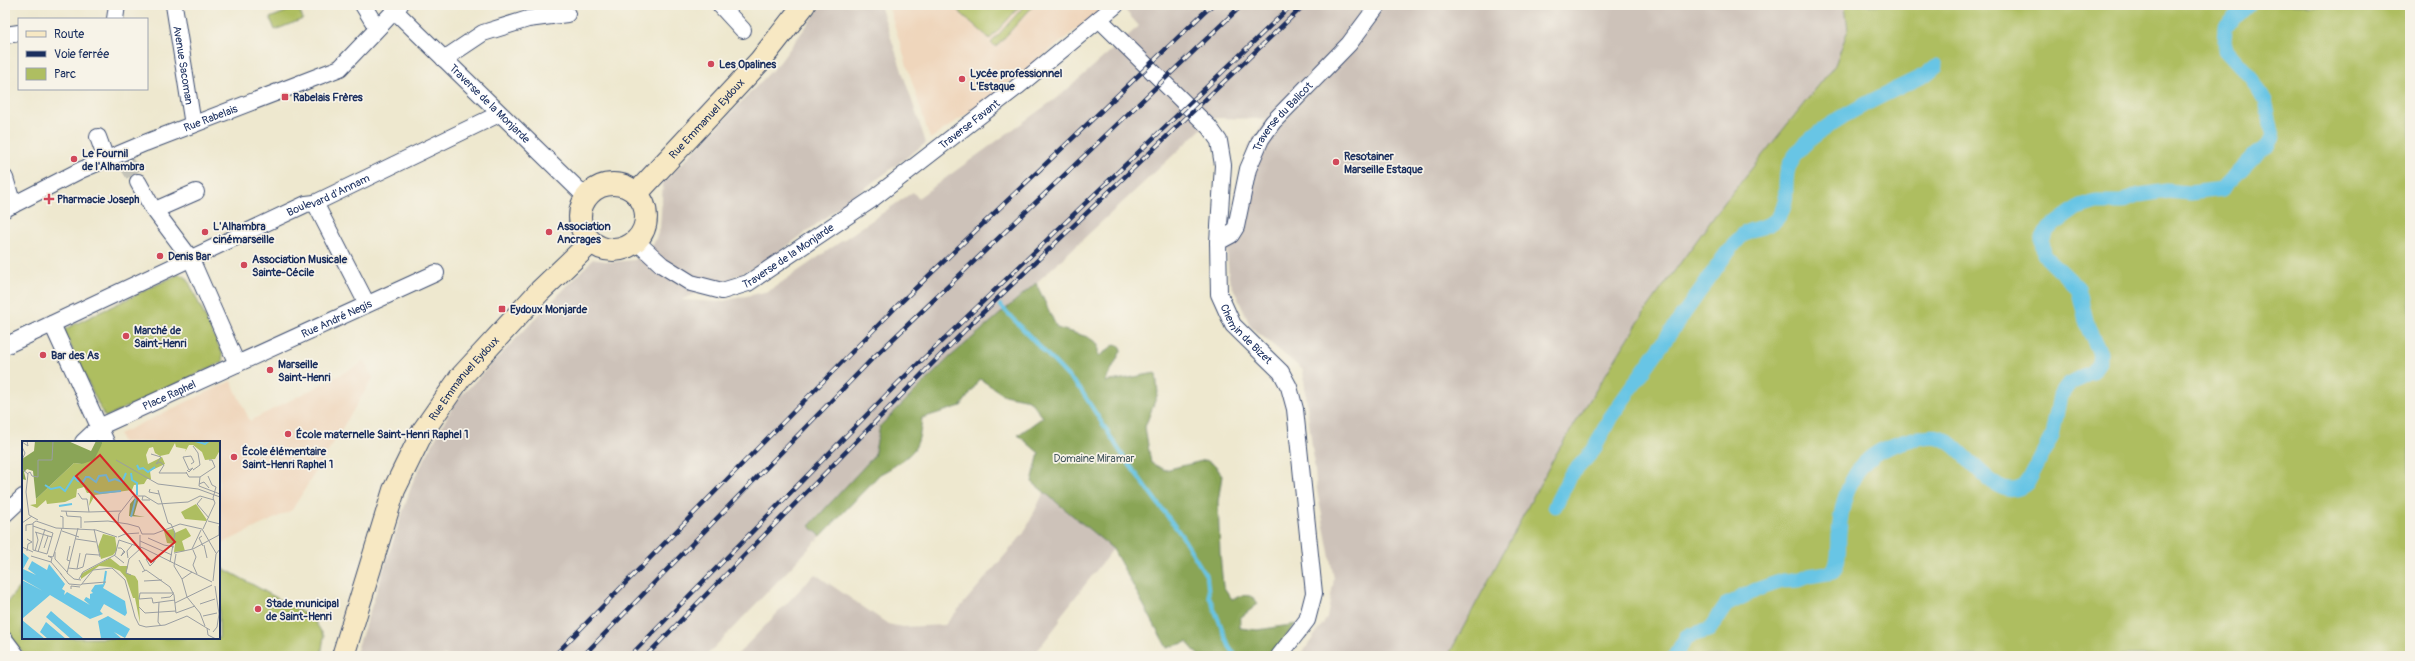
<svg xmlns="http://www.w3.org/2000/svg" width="2415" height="661" font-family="Pangolin,sans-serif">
  <rect width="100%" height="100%" fill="#f7f3e8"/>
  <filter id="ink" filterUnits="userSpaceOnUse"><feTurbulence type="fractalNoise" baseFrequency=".025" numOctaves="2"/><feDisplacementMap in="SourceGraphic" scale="8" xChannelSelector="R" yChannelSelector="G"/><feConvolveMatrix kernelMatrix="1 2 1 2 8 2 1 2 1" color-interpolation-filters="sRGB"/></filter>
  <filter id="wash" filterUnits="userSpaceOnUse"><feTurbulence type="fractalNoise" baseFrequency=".012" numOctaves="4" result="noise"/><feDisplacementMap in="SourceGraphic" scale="16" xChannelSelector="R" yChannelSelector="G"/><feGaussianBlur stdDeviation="0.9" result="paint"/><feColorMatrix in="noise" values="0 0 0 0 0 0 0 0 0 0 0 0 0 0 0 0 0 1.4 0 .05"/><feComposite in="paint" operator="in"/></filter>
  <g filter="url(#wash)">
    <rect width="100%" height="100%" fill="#eee8cf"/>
    <path fill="#efd6bc" d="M888 5H1107L992 97 930 139Z
      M363 360 373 378 292 510 219 545V442H122L119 434 231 381 250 421 359 365Z"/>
    <path fill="#cdc2b9" d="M822 5H880L926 143 763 264 681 300 719 302 769 291 913 192 918 198 1062 94 1139 26 1125 10 1131 5H1845L1848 30 1835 65 1724 203 1646 310 1556 454 1448 656H1300L1327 618 1334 579 1317 489 1303 370 1251 327 1229 279 1227 250 1248 147 1266 119 1213 118 1036 283 950 357 880 426 874 456 809 526 821 536 706 656H355L413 481 455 402 593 259 611 262 635 260 654 243 660 228 663 183 780 62Z
      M1044 492 1113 549 1059 618 1060 621 1033 656H736L815 574 888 624 902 627 945 625 1024 533Z"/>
    <path fill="#aebe61" stroke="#647660" d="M957 5H1021L990 39 955 8Z
      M1025 5H1034L996 47 991 43Z
      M1845 5H2410V656H1448L1556 454 1646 310 1724 203 1835 65 1848 30Z
      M298 7 303 19 275 30 270 18Z
      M179 274 187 278 222 353 223 362 106 417 104 416 65 334V329Z
      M219 566 304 613 314 620 324 636 321 656H26L5 632V605L23 582V638H219Z"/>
    <path fill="#8aa557" stroke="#526a5a" d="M1036 283 1057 328 1088 337 1098 344V357L1115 344 1120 346 1122 349 1105 382 1156 373 1158 393 1145 427 1151 463 1165 470 1206 460 1216 466 1222 476 1218 502 1220 553 1223 586 1232 599C1243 595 1252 592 1258 604L1240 618V628L1258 630 1296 624 1271 656H1199L1187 642 1167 648 1113 549 1032 482 1039 453 1018 435 1043 417 1029 400 1004 395 980 379 961 406 922 418C921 428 920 439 915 448 911 456 889 470 880 474L821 536 809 526 874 456 880 426 950 357Z"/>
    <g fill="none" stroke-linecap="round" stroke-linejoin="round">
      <path stroke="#67c5e5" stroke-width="4" d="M1000 305 1081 390 1123 456 1182 536 1207 577 1209 596 1229 646 1236 656"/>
      <path stroke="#67c5e5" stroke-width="15" d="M1555 506 1570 476 1593 451 1610 418 1726 254C1732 248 1739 236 1747 232 1757 227 1772 227 1779 216 1791 199 1782 182 1789 166 1804 128 1889 93 1925 75L1936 66
        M1675 656 1686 638 1691 635 1709 630 1726 605 1756 590 1782 581 1799 580 1809 576 1833 572C1840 561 1838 547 1839 534 1841 499 1853 460 1889 447 1902 442 1926 434 1939 437 1966 445 1997 511 2028 482L2052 436 2060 396 2069 384 2092 372 2099 362 2100 353 2088 328 2078 288 2044 255 2042 241 2048 229 2077 208 2096 202H2122L2139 195 2167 191 2190 193 2222 189 2256 154 2268 146 2273 137 2265 101 2253 80 2226 50 2224 42 2225 27 2248 5"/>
    </g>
  </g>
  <g filter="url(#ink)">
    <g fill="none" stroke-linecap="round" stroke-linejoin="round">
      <path stroke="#c4c3b8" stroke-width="16" stroke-dasharray="16 8" stroke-linecap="butt" d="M125 161 138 182"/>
      <g stroke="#3b4b6f" stroke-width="18">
        <g id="street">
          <path id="s1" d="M174 5 193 125"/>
          <path d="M363 5 377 28"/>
          <path d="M720 5 743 30"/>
          <path id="s2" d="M394 10 586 197"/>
          <path d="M115 19 117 5"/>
          <path id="s3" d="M1099 19 1209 127 1219 141 1223 165 1218 242 1219 294 1233 325 1281 372 1289 387 1295 409 1314 593 1307 620 1279 656"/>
          <path d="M5 35 19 33"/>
          <path d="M444 59 483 33 528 19 567 14"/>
          <path d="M98 137 106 159"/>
          <path d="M5 178 13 205"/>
          <path d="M138 182 152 207 191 259 237 364"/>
          <path d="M315 203 367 304"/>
          <path id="s4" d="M5 209 81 170 145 143 340 68 400 5"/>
          <path d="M155 210 196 192"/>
          <path id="s5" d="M636 241 662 265 691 283 722 291 748 283 871 200 1017 87 1116 5"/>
          <path id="s6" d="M1218 242 1231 235 1236 227 1248 169 1261 139 1273 122 1349 44 1378 5"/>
          <path d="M52 324 106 442"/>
          <path id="s7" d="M5 346 306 204 315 203 499 114"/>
          <path id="s8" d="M83 442 99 427 436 273"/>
          <path d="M5 514 23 497"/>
          <path d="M5 640 17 656"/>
        </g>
      </g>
      <g stroke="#3b4b6f" stroke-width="24">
        <g id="secondary">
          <circle cx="613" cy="217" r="33"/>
          <path id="s9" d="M637 193 760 61 804 5"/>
          <path id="s10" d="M343 656 394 490 423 431 460 378 540 291 591 242"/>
        </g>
      </g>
      <use href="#street" stroke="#fff" stroke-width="16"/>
      <use href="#secondary" stroke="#f7e8c3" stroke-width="22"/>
      <g stroke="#1b2f5e" stroke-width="4.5">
        <path id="rail" d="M554 656 897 306 1212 5
          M583 656 872 359 1242 5
          M630 656 899 382 1292 5
          M646 656 975 320 1304 5"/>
      </g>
      <use href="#rail" stroke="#f7f3e8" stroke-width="3" stroke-dasharray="9" stroke-linecap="butt"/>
    </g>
  </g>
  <g fill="#d1495b" stroke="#f7f3e8" stroke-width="1.5">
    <circle cx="711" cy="64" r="4"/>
    <circle cx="962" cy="79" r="4"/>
    <rect x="281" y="93" width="8" height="8" rx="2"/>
    <circle cx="74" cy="159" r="4"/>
    <circle cx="1336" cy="162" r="4"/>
    <path d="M47 193h4v4h4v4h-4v4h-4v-4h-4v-4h4z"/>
    <circle cx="205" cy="232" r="4"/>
    <circle cx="549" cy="232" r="4"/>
    <circle cx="160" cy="256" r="4"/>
    <circle cx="244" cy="265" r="4"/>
    <rect x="498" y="305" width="8" height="8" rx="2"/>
    <circle cx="126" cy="336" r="4"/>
    <circle cx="43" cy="355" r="4"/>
    <circle cx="270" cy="370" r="4"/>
    <circle cx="288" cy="434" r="4"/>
    <circle cx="234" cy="457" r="4"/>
    <circle cx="258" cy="609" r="4"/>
  </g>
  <g text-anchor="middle" stroke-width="3.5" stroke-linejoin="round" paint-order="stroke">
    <g font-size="11" font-weight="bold" fill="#1b2f5e" stroke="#f7f3e8" text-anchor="start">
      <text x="719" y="68">Les Opalines</text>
      <text x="970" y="77">Lycée professionnel<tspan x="970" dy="13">L'Estaque</tspan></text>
      <text x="293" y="101">Rabelais Frères</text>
      <text x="82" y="157">Le Fournil<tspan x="82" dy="13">de l'Alhambra</tspan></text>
      <text x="1344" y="160">Resotainer<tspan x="1344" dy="13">Marseille Estaque</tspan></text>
      <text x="57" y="203">Pharmacie Joseph</text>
      <text x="213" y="230">L'Alhambra<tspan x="213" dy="13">cinémarseille</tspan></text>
      <text x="557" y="230">Association<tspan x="557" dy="13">Ancrages</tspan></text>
      <text x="168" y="260">Denis Bar</text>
      <text x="252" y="263">Association Musicale<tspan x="252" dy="13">Sainte-Cécile</tspan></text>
      <text x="510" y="313">Eydoux Monjarde</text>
      <text x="134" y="334">Marché de<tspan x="134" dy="13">Saint-Henri</tspan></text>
      <text x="51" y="359">Bar des As</text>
      <text x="278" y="368">Marseille<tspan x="278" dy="13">Saint-Henri</tspan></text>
      <text x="296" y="438">École maternelle Saint-Henri Raphel 1</text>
      <text x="242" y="455">École élémentaire<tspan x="242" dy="13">Saint-Henri Raphel 1</tspan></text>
      <text x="266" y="607">Stade municipal<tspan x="266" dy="13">de Saint-Henri</tspan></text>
    </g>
    <g font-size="11" fill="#1b2f5e" stroke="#f7f3e8">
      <text dy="4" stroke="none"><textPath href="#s1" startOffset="61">Avenue Sacoman</textPath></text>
      <text dy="4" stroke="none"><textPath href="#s2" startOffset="134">Traverse de la Monjarde</textPath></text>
      <text dy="4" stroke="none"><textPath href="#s6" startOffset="147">Traverse du Balicot</textPath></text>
      <text dy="4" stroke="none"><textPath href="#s4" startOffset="225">Rue Rabelais</textPath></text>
      <text dy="4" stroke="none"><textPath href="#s9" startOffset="102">Rue Emmanuel Eydoux</textPath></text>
      <text dy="4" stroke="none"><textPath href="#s5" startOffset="401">Traverse Favant</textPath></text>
      <text dy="4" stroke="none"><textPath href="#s7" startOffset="357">Boulevard d'Annam</textPath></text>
      <text dy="4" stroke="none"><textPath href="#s5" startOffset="177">Traverse de la Monjarde</textPath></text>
      <text dy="4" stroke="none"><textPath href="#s8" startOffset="283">Rue André Negis</textPath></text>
      <text dy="4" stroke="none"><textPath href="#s3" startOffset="374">Chemin de Bizet</textPath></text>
      <text dy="4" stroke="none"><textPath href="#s10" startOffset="306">Rue Emmanuel Eydoux</textPath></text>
      <text dy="4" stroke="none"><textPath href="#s8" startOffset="99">Place Raphel</textPath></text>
    </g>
    <g font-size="11" fill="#475a5f" stroke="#f7f3e8">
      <text x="1094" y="462">Domaine Miramar</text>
    </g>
  </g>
  <g transform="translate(22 441)">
    <rect width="198" height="198" fill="#eee8cf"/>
    <path d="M80 0H198V9L193 18 183 19 180 11 171 4H167L163 11 164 8 154 6 153 2 147 13 138 15 133 12 131 6 127 7 124 14 126 23 140 16 143 23 128 30 129 38H125L122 43 112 44 110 49 73 54 67 65 69 52H65L62 46 55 48 54 56 43 61 25 63 24 59 15 67 8 64 14 63V58L52 22 60 23 80 3ZM174 63 185 79 184 80 163 78 159 71ZM164 87 169 95 160 100 163 110 152 111 153 103 145 102 142 90 151 88 153 92ZM81 93 93 96 95 109 91 114 79 118 76 106ZM88 117 98 125H106L104 132 113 135 116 140 118 182 113 157H111L104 137 98 130 89 126 77 125 59 138V133Z" fill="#aebe61"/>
    <path d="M13 0H46L69 10 74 0H80V3L72 19 60 23 52 22 14 58 11 30 5 28 2 31 4 39 0 38V18L12 10ZM111 56 117 57 112 74 123 76 107 75 108 63 113 57Z" fill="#8aa557"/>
    <path d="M0 111 7 117 1 128 14 134 6 128 10 120 25 129 27 123 43 143 40 148 43 150 42 154 45 151 68 164 62 159 64 156 68 158V153L71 152 69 150 73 144 83 143 81 147 103 160 105 172 103 175 82 163 78 170 81 173 68 178 28 154 1 177 0 139 21 150 0 138ZM29 170 37 177 62 198H49L24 176ZM86 175 108 188 103 197 92 191 100 198 79 197 76 180ZM0 179 23 198H0ZM24 181 44 198H26L18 191Z" fill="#67c5e5"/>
    <path fill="none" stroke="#67c5e5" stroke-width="2" d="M173 0 183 3 187 0M115 24 117 28 121 27 126 31 133 26M109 32 110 39 115 42V54M23 44 29 48 38 46 43 50 52 36 56 40 61 41 64 36H67L74 41 77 35 84 34 87 40 93 38 100 41 104 32M72 50 78 52 99 50M37 65 50 63M109 76 114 57M82 143 84 130"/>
    <path fill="none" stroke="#9a9ea2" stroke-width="1" d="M0 1 6 5 5 0M171 5 176 12 178 24 171 29M0 6 3 12 0 19M129 13 139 16 134 23 138 21 142 24 137 32H165M94 19 136 43 176 48 198 56M0 28 6 33 4 51 7 74 16 79M165 29 167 31 171 27 167 29 161 16 169 15 172 21 169 23M164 31 167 36H178L177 45 198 53M5 33 8 31 10 35 16 36V19H30L31 0M178 36 193 26 190 19H187M177 43 182 41 187 47M128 48 127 51 137 53M136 49 146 82 149 83 153 92 148 121M121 55 120 59H128M180 57 175 63 187 77M39 70 67 71 65 58H60L56 52M44 70 45 75 59 76V87M67 71 99 70M38 75 41 76V87M14 80 34 87 74 89 95 96M186 80 198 83M62 81 86 80 106 83 117 86 120 93M96 81 97 73 111 55H123L136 63 166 61 178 55 192 59M0 82 10 75M11 85 31 92 25 113 11 109M56 87 45 132 52 138 59 139M72 88 78 116M180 88 194 112M181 88 193 62 191 57 194 46 190 44 186 35M4 90V84L11 83M40 90 57 96M13 91 30 96M120 93H132L158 83 180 88M180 95 177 97 181 105M96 96 103 93 117 92M126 97 142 104 152 106M5 98 10 101 6 103 5 110M54 98 74 101M97 99 121 107 190 141M118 100 150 114M182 104 185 117M48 105 45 119 48 120M0 106 11 111M22 107 26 95M96 107H99L103 111 99 115 102 110M118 107V94M170 108 179 89M171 108 197 94V85M11 109V82L14 80M171 109 174 116 171 124 175 133M13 110 16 99 14 91M16 111 23 88M33 111V118L45 131M152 112 171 108M154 113 152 125 160 138 165 156 178 172 183 185M92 114 102 122M9 115 29 121 40 134M106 117 105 110 110 104M117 119 123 130M29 121 30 117 26 115 31 116 40 87M132 121 126 117 124 118 128 125 132 121 134 117 136 114M46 127 55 128 58 112M55 128 61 126 64 113 77 114M120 131 124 129 148 146 152 154 154 172 173 165M38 132 47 143 59 144 71 129 90 127 103 139 113 176 117 184 124 186 143 184 165 175 188 189M109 134 104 132 107 118 119 107M57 138 61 131 93 114 97 99M160 138 170 131M122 140 140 139M191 140 194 113 198 108M60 143 84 141M49 148V145L58 146M152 152H118L117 158 130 157 131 162 153 159M139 157 148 156 151 153M137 161 136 181 139 185M153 162 190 144M178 163 193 158M117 166 123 172 154 170M181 175 195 172M185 187 186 194 194 198M191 191 195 186 197 173 193 145"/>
    <path fill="#d62828" fill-opacity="0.15" stroke="#d62828" stroke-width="2" d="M78 14 153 101 129 121 54 35Z"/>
    <rect width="198" height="198" fill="none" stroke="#1b2f5e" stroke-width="2"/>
  </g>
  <rect width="2415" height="661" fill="none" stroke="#f7f3e8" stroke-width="20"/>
  <rect x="18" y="18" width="130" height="72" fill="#f7f3e8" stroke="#9fa5b1"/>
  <rect x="26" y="31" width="20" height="6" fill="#f7e8c3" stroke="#9fa5b1"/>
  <text x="54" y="38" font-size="12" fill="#1b2f5e">Route</text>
  <rect x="26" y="51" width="20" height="6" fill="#1b2f5e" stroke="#9fa5b1"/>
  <text x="54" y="58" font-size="12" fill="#1b2f5e">Voie ferrée</text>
  <rect x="26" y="68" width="20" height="12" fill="#aebe61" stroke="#9fa5b1"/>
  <text x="54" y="78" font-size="12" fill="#1b2f5e">Parc</text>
</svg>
